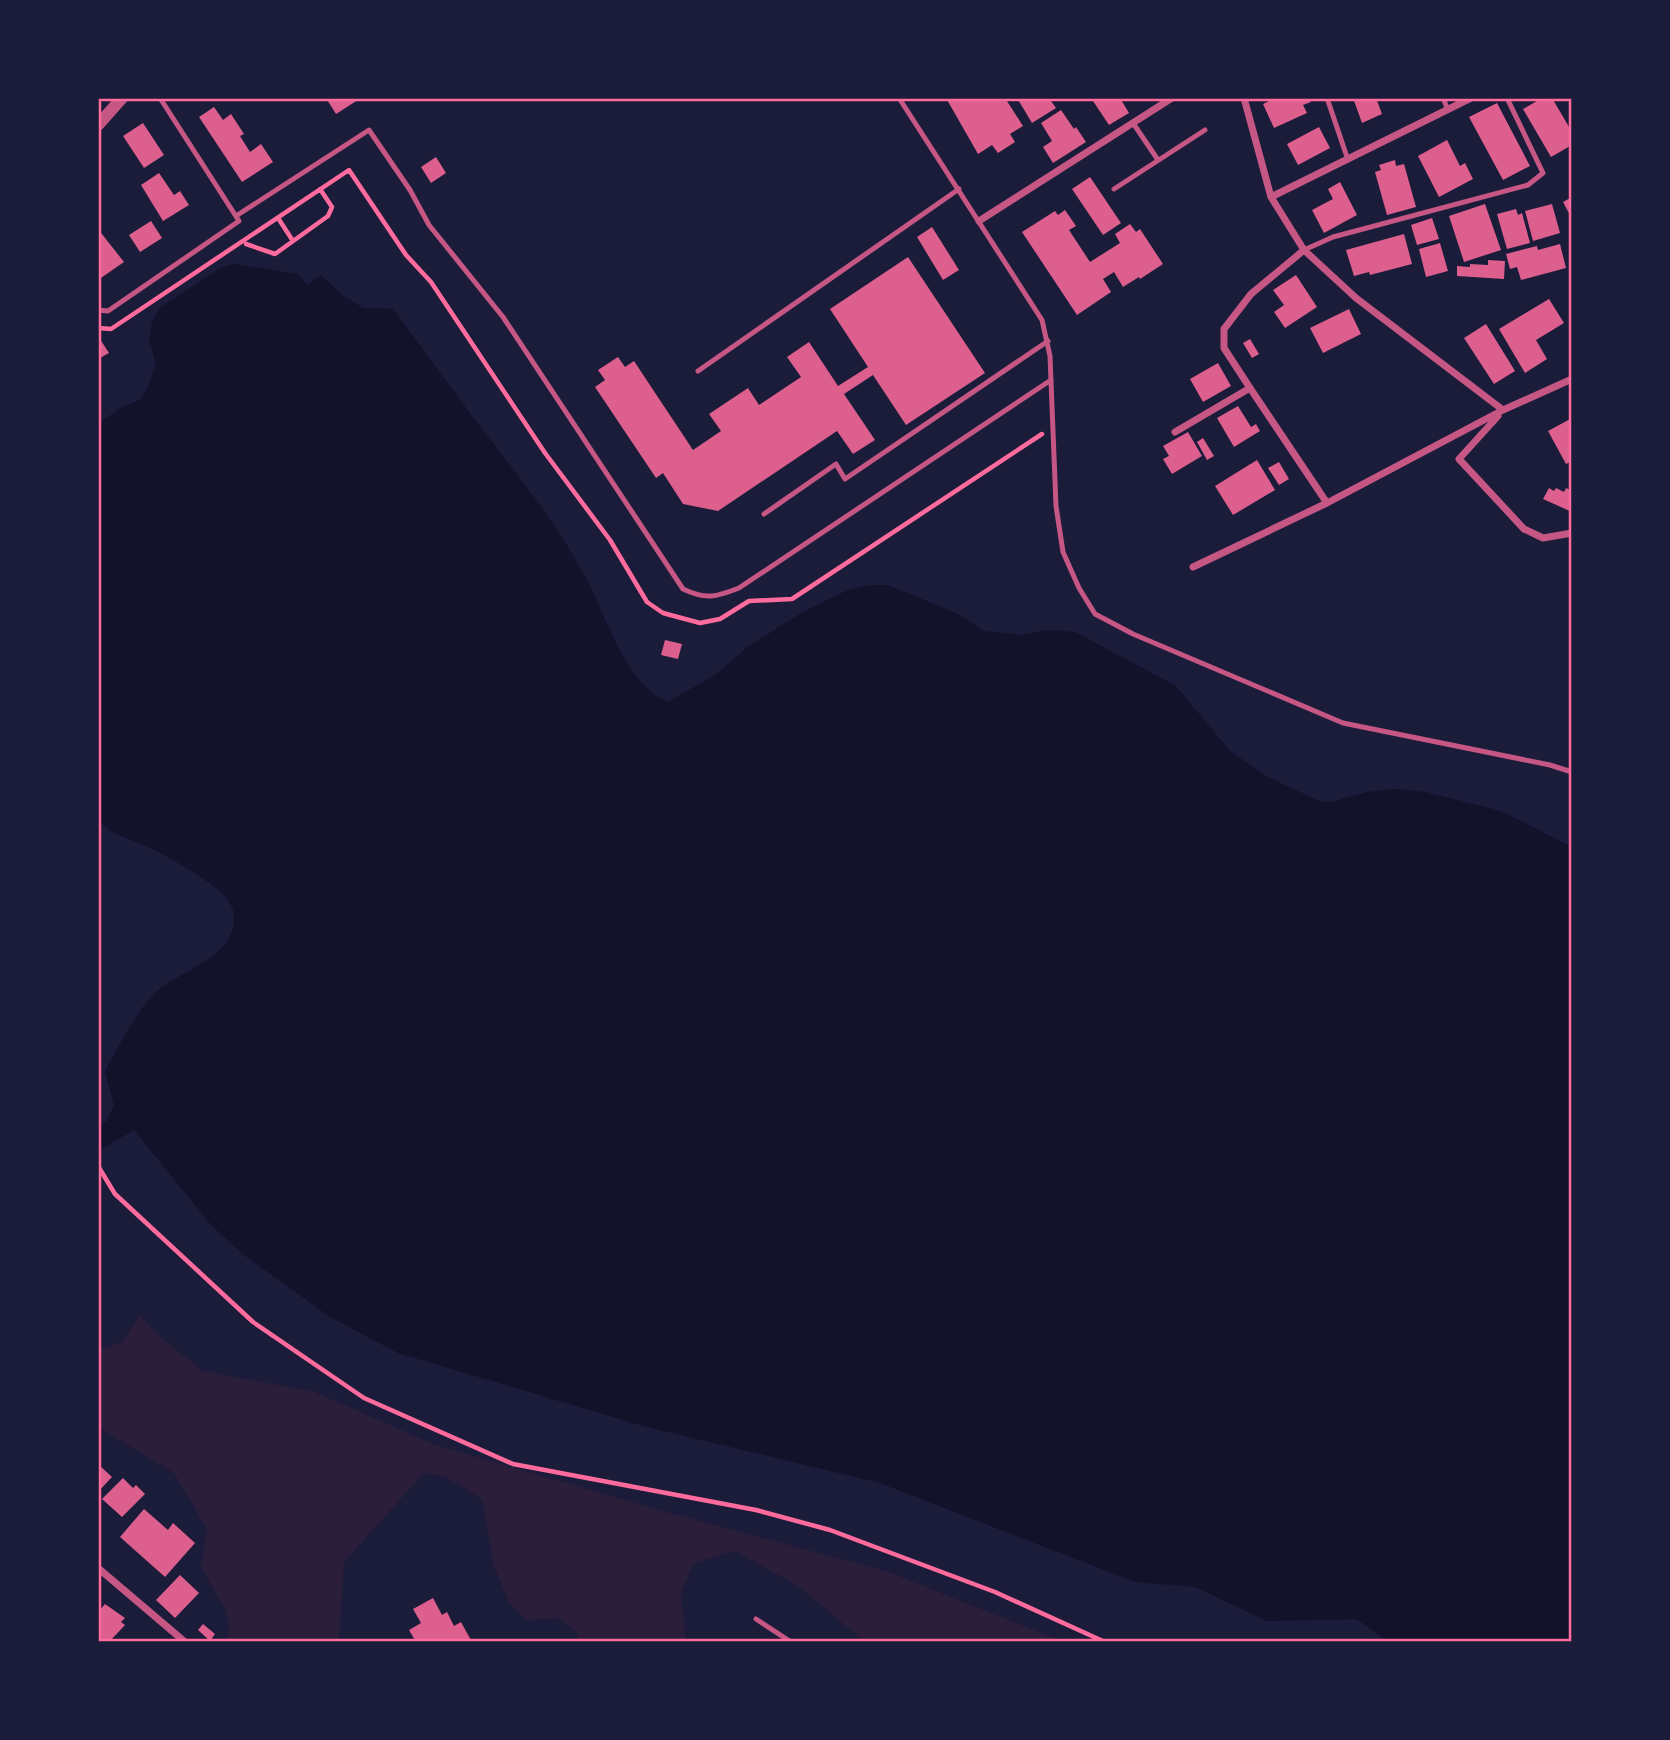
<svg xmlns="http://www.w3.org/2000/svg" width="1670" height="1740" font-family="Roboto,sans-serif">
  <rect width="100%" height="100%" fill="#1b1b3a"/>
  <path fill="#2a1e3b" d="M140 1315 159 1336 203 1371 315 1392 433 1444 663 1511 886 1571 1064 1642H865L798 1586 735 1551 694 1563 681 1593 686 1642H578V1634L558 1618 527 1620 509 1603 494 1566 482 1499 446 1477 424 1473 344 1562 339 1642H226L230 1626 226 1611 201 1567 207 1529 174 1473 98 1427V1351L122 1342Z"/>
  <path fill="#12122b" d="M235 264 298 274 308 285 321 275 342 295 363 308 393 309C421 346 447 383 475 420 516 473 560 526 590 586 607 621 630 688 668 702L715 675 749 646 803 612 848 590 870 585H888L960 615 983 631 1020 635 1049 630 1075 632 1176 686 1230 751 1266 776 1319 801 1331 802 1371 791 1394 789 1421 791 1501 811 1572 847V1642H1388L1357 1619 1266 1621 1196 1587 1135 1582 880 1483 643 1426 398 1353 330 1317 244 1255 212 1226 134 1130 98 1151V1125L107 1121 114 1105 105 1071C120 1045 133 1016 154 994 178 970 236 959 234 916 234 907 227 899 222 893 211 882 164 854 149 847 130 838 113 837 98 820V424L122 407 140 400 147 389 156 364 149 340 152 321 161 307 222 267Z"/>
  <path fill="#dd5f8e" d="M326 98H361L336 114Z
    M946 98H1005L1023 126 1010 134 1015 142 998 153 992 145 978 154Z
    M1017 98H1049L1056 108 1032 123Z
    M1091 98H1120L1129 113 1109 125Z
    M1275 98H1309L1311 102 1303 105 1307 113 1274 128 1263 104Z
    M1353 98H1376L1382 114 1362 123Z
    M1542 98H1552L1572 132V145L1551 157 1523 109Z
    M1497 103 1530 166 1503 180 1469 117Z
    M214 107 223 120 231 114 244 134 240 136 250 152 261 144 273 162 242 182 199 117Z
    M1061 110 1074 129 1076 127 1086 142 1053 163 1043 147 1052 141 1041 123Z
    M143 123 164 155 144 168 123 136Z
    M1319 127 1330 148 1298 165 1287 144Z
    M1447 140 1460 166 1465 163 1473 179 1439 197 1418 156Z
    M436 157 446 173 431 183 421 167Z
    M1395 160 1396 166 1404 164 1416 207 1387 215 1375 172 1381 170 1379 165Z
    M159 173 174 195 180 191 189 205 163 221 141 185Z
    M1090 177 1121 223 1103 235 1072 189Z
    M1340 182 1357 215 1324 233 1312 210 1333 199 1328 189Z
    M1572 197V219L1563 202Z
    M1485 204 1501 250 1464 262 1449 216Z
    M1552 204 1560 233 1533 241 1525 211Z
    M1516 209 1518 215 1522 213 1530 243 1507 249 1497 214Z
    M1065 210 1076 226 1069 230 1090 262 1120 243 1115 234 1130 224 1136 232 1140 229 1163 264 1140 279 1139 277 1123 287 1114 272 1103 279 1111 292 1077 315 1022 232 1055 211 1058 215Z
    M1432 218 1439 239 1417 245 1411 225Z
    M151 221 162 238 140 252 129 235Z
    M932 227 959 270 943 280 917 237Z
    M98 229 124 262 98 280Z
    M1404 234 1412 264 1370 275 1369 272 1354 276 1346 250Z
    M1440 243 1448 271 1426 277 1419 249Z
    M1560 244 1566 268 1521 280 1517 267 1510 269 1506 254 1537 246 1538 250Z
    M908 257 985 373 906 425 873 375 844 394 875 440 853 454 837 431 718 511 683 504 663 473 656 478 595 387 605 380 598 370 618 357 625 367 634 361 693 450 721 431 709 414 748 388 759 405 801 377 787 357 809 342 838 386 868 367 830 309Z
    M1488 260 1505 261 1504 279 1457 276V266L1470 267V264L1488 265Z
    M1296 275 1317 307 1285 328 1274 312 1284 305 1273 290Z
    M1549 299 1564 323 1536 340 1547 359 1525 373 1499 329Z
    M1349 309 1361 334 1323 353 1310 328Z
    M1486 324 1515 371 1494 384 1464 338Z
    M98 336 109 353 98 359Z
    M1250 339 1259 354 1252 358 1243 343Z
    M1218 363 1231 386 1203 402 1190 379Z
    M1238 406 1251 427 1256 424 1260 431 1234 447 1217 418Z
    M1572 418V461L1566 464 1548 431Z
    M1188 432 1202 456 1172 474 1163 459 1169 456 1163 446Z
    M1203 438 1214 456 1207 460 1197 442Z
    M1257 460 1275 490 1233 515 1215 486Z
    M1279 462 1289 479 1279 485 1268 468Z
    M1549 488 1554 491 1556 488 1564 492 1566 488 1572 491V512L1543 499Z
    M665 640 682 644 678 659 661 655Z
    M98 1464 112 1477 98 1492Z
    M123 1478 133 1488 136 1485 145 1494 122 1517 102 1499Z
    M144 1509 168 1530 173 1523 195 1543 165 1577 120 1537Z
    M180 1575 199 1593 175 1618 156 1600Z
    M433 1598 442 1615 447 1612 454 1626 461 1622 472 1642H416L409 1630 421 1623 413 1609Z
    M105 1604 125 1618 121 1622 125 1625 109 1642H104L98 1636V1612Z
    M203 1624 215 1634 210 1641 198 1630Z"/>
  <g fill="none" stroke-linecap="round" stroke-linejoin="round">
    <path stroke="#ff6b9d" stroke-width="4.5" d="M278 218 293 241
      M246 244 275 254 328 216 332 207 320 189
      M98 328 111 329 349 170 406 255 431 282 545 453 610 540 647 602 663 613 700 623 720 619 749 601 792 599 1042 434
      M98 1013V1016
      M98 1166 115 1194 253 1322 364 1398 513 1464 756 1510 830 1530 995 1592 1105 1642"/>
    <path stroke="#c65784" stroke-width="5" d="M899 98 1042 320 1050 356 1056 506 1063 552 1079 588 1095 614 1133 634 1343 723 1550 765 1572 772
      M1327 98 1348 160
      M1443 98 1448 110
      M1133 123 1158 160
      M1114 189 1205 130
      M236 216 369 130 410 190 429 225 503 317 683 589C706 600 716 597 739 588L1051 380
      M1304 250 1333 237 1528 185 1543 173 1507 98
      M98 310 108 311 239 221 160 98
      M698 371 959 189
      M764 514 836 464 845 479 1048 341
      M756 1619 791 1642"/>
    <path stroke="#c65784" stroke-width="7" d="M1244 98 1271 197 1304 250 1356 298 1503 410
      M1271 197 1471 98
      M979 221 1172 98
      M1250 388 1224 348V329L1251 294 1304 250
      M1498 416 1459 459 1524 529 1543 538 1572 533
      M1175 432 1250 388 1327 503
      M1193 567 1327 503 1503 410 1572 379
      M98 1568 185 1642"/>
    <path stroke="#c65784" stroke-width="12" d="M98 125 122 98"/>
  </g>
  <rect width="1670" height="1740" fill="none" stroke="#1b1b3a" stroke-width="200"/>
  <rect x="100" y="100" width="1470" height="1540" fill="none" stroke="#ff6b9d" stroke-width="2.5"/>
</svg>
